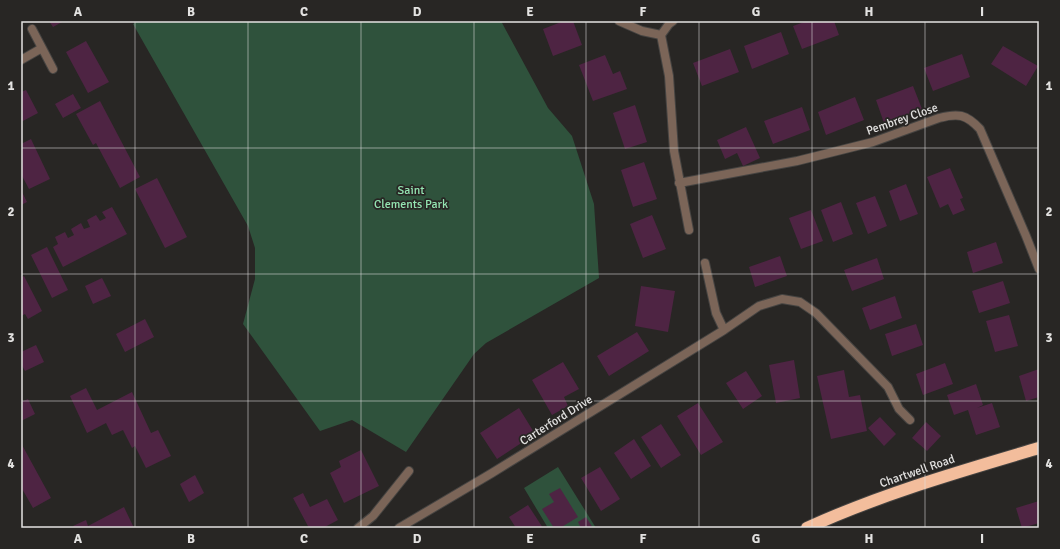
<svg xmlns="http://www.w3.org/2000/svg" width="1060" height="549" font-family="Signika,sans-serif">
  <rect width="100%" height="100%" fill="#282624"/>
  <path fill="#2f523c" d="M138 21H501L548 108 572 136 594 204 599 278 486 343 474 354 406 452 352 420 320 431 243 324 255 279V248L248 226 133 24Z
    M558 467 596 528H548L524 488Z"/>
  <path fill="#4e2443" d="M49 21H64L53 27Z
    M564 21H573L582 45 553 56 543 29Z
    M807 21H834L839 35 802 49 793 26Z
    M781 32 789 54 752 69 744 46Z
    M86 41 109 82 88 93 66 52Z
    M1003 46 1038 66 1026 86 991 64Z
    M730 49 739 72 702 86 693 63Z
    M962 54 970 77 933 91 924 68Z
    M605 55 613 74 620 71 627 89 593 101 579 65Z
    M913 86 922 109 884 123 876 100Z
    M26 90 38 113 21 122V92Z
    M73 94 81 108 63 118 55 104Z
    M855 97 864 120 826 135 818 112Z
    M100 101 140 177 120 188 96 143 93 145 76 114Z
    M635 105 647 142 625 149 613 113Z
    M802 107 810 130 773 144 764 121Z
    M746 127 760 158 743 166 737 153 725 159 717 140Z
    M31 139 50 179 29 189 21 174V144Z
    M644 162 657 199 633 207 621 170Z
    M950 168 963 198 960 199 965 210 953 215 948 204 940 208 927 177Z
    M157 178 187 237 165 248 135 189Z
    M906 184 918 214 900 221 889 191Z
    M21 190 27 202 21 205Z
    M875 196 887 226 868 234 856 203Z
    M841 202 853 234 833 242 821 210Z
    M112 207 127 234 63 267 53 247 58 244 55 237 65 232 68 238 74 235 71 229 81 223 84 229 90 227 87 220 96 215 100 221 106 218 102 212Z
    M811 210 823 241 801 249 789 218Z
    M652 215 666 249 643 258 630 224Z
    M996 242 1003 263 973 273 967 252Z
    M47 247 68 290 52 298 31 255Z
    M780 256 787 276 755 287 749 267Z
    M877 258 884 279 852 291 844 270Z
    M24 276 42 311 28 319 25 314 21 316V278Z
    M102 278 111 296 93 304 85 286Z
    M1003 281 1010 303 979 313 972 291Z
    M641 286 675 291 668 332 635 326Z
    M895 296 902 318 870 330 862 308Z
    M1009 315 1018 346 995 352 986 321Z
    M145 319 154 337 125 352 116 334Z
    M916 324 923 345 892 356 885 334Z
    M637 332 649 351 609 376 597 356Z
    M36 345 44 362 25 371 21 364V352Z
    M794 360 800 398 776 403 769 365Z
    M563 362 579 389 564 397 568 406 552 415 532 380Z
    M945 363 953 384 923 395 916 374Z
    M1039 369V397L1026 401 1019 376Z
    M844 370 849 397 860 395 867 431 831 439 817 376Z
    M746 371 762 396 743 409 726 383Z
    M976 384 983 405 977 408 992 403 1000 427 976 435 968 410 954 415 947 395Z
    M86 388 97 410 132 392 151 433 158 430 171 456 146 468 135 446 132 448 123 430 112 435 106 423 87 433 70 396Z
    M28 399 35 414 21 421V402Z
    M698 403 723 442 701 455 677 416Z
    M519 408 535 434 497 459 480 433Z
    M880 417 896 434 884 446 868 428Z
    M926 422 941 436 927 451 912 438Z
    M661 424 681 455 661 468 641 437Z
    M634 439 651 466 631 479 614 453Z
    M21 443 51 498 33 508 21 487Z
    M361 450 379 486 344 503 330 473 341 467 339 461Z
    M600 467 620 499 601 511 581 478Z
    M195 475 204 493 189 502 180 484Z
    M560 488 578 517 560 528H554L542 509 554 502 549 494Z
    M303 493 310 507 327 499 338 520 323 528H309L293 498Z
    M1039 501V523L1022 528 1016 508Z
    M528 505 543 528H516L509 517Z
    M124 507 134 528H74L73 526 86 520 88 526Z
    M586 517 593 528H581L578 522Z"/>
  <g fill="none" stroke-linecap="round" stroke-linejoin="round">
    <g stroke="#464442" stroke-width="10">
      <path id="street" d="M619 21 642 31 661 35
        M32 29 42 48
        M661 35 669 76 674 151 689 230
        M661 35 669 24 673 21
        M21 60 42 48 53 69
        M679 183 797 161 873 142 939 118C958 113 966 114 980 129L1026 236 1039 269
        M724 330 759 306 782 299 800 302 816 313 888 387 899 409 910 420
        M358 528 373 516 409 471
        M399 528 492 473 724 330 716 313 705 263"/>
    </g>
    <g stroke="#464442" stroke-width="14">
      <path id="highway" d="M807 528C881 494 961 471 1039 448"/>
    </g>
    <use href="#street" stroke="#7b6558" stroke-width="8"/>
    <use href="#highway" stroke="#f3bd9c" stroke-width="12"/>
  </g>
  <path fill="none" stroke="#e3e2e1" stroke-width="1" stroke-opacity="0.55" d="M135 21V528M248 21V528M361 21V528M474 21V528M586 21V528M699 21V528M812 21V528M925 21V528M21 148H1039M21 274H1039M21 401H1039"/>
  <g text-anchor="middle" stroke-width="3.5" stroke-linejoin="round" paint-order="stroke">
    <g font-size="12" fill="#e3e2e1" stroke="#282624">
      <text transform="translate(902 119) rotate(-19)" y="4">Pembrey Close</text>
      <text transform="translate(556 420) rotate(-32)" y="4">Carterford Drive</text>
      <text transform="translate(917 471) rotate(-19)" y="4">Chartwell Road</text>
    </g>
    <g font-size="12" fill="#94e5b2" stroke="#282624">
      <text x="411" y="194">Saint<tspan x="411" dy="14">Clements Park</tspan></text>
    </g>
  </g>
  <rect width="1060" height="549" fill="none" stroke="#282624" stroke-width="44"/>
  <rect x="22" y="22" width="1016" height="505" fill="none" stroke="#e3e2e1" stroke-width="1.5"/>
  <g font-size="13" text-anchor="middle" font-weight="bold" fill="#e3e2e1">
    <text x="78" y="16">A</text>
    <text x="191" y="16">B</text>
    <text x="304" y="16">C</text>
    <text x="417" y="16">D</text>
    <text x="530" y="16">E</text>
    <text x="643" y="16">F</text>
    <text x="756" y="16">G</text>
    <text x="869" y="16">H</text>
    <text x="982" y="16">I</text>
    <text x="11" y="90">1</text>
    <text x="1049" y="90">1</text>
    <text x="11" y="216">2</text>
    <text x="1049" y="216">2</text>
    <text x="11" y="342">3</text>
    <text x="1049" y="342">3</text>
    <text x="11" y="468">4</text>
    <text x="1049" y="468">4</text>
    <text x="78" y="543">A</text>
    <text x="191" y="543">B</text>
    <text x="304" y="543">C</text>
    <text x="417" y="543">D</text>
    <text x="530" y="543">E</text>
    <text x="643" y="543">F</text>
    <text x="756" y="543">G</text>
    <text x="869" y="543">H</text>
    <text x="982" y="543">I</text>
  </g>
</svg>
